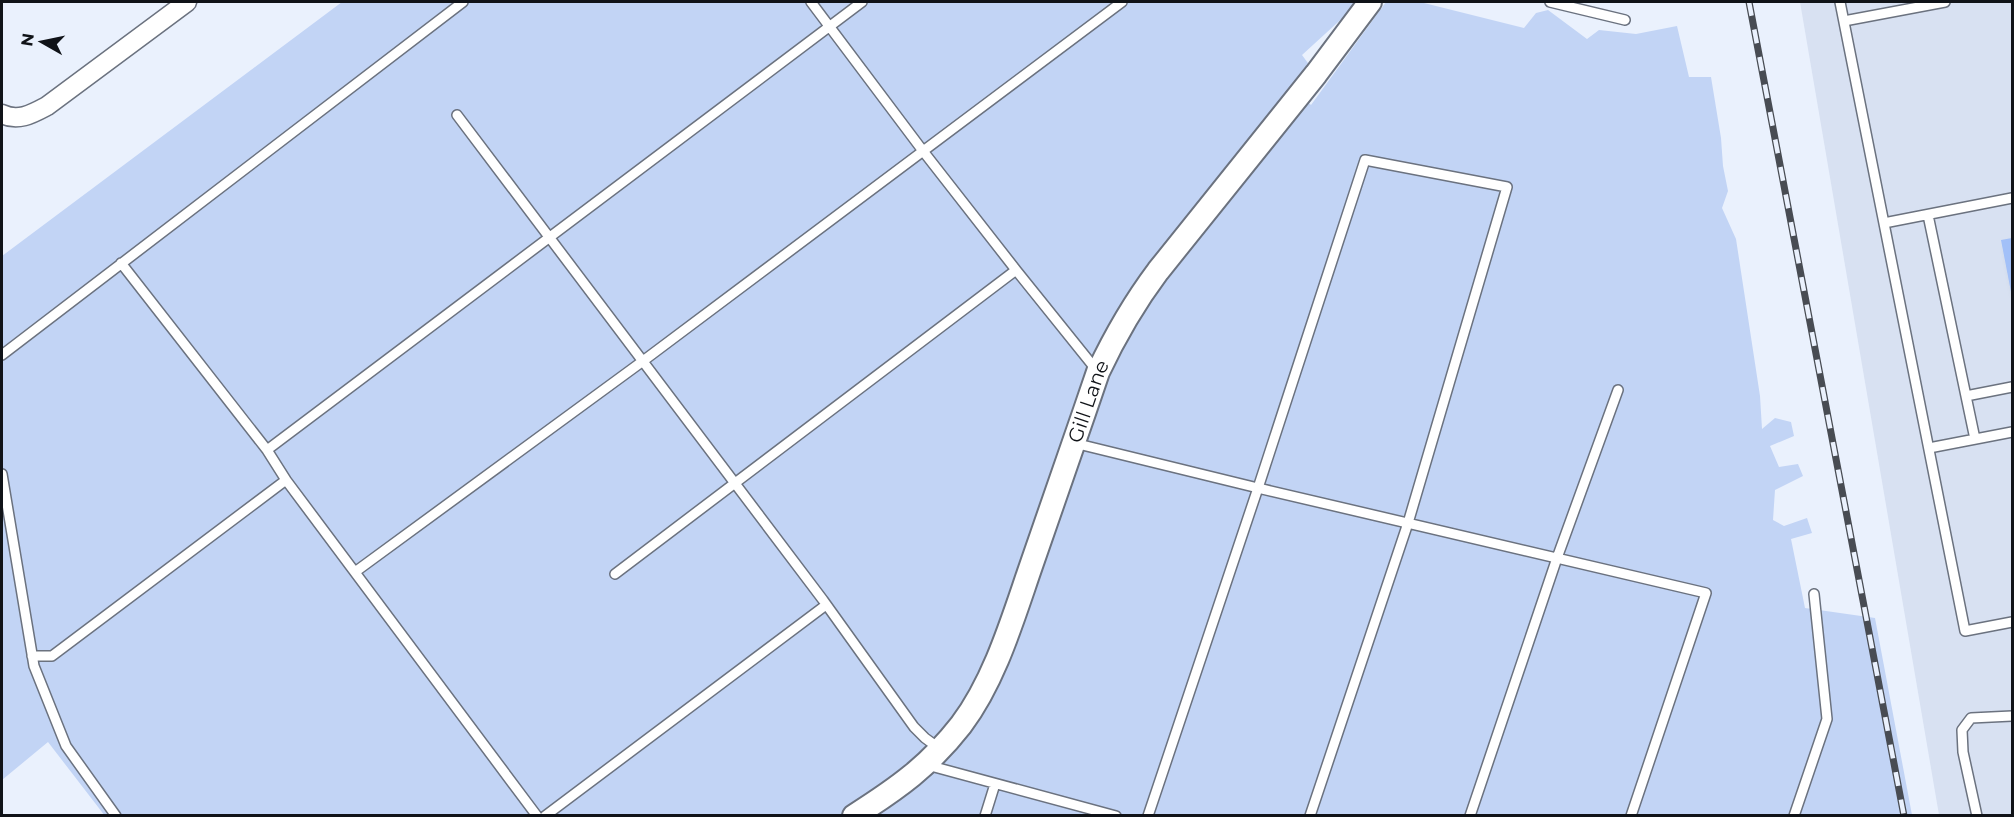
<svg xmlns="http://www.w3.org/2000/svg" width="2014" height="817" font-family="Montserrat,sans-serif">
  <defs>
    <filter id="shadow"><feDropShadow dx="5.5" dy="5.5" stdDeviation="3" flood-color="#0004"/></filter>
  </defs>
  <rect width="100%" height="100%" fill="#eaf1fd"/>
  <path fill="#d8e1f2" d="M1800 2H2012V815H1939Z"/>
  <path fill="#c2d4f5" d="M342 2H1360L1302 55 1316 74 1302 97 1311 105 1386 2H1420L1524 28 1536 13 1548 10 1587 39 1599 30 1636 34 1677 26 1689 77H1711L1721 138 1723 166 1728 191 1722 208 1736 239 1760 396 1762 429 1775 418 1791 422 1794 436 1770 446 1779 467 1798 464 1803 476 1775 490 1773 520 1784 526 1807 518 1812 533 1791 539 1805 608 1875 618 1912 815 105 816 48 742 2 780V256Z"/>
  <path fill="#a2c0f8" filter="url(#shadow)" d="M2012 238V292H2011L2001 240Z"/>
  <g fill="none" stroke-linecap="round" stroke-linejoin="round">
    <g stroke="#6b727f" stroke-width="12">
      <path id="service" d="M811 2 923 151 1016 270
        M1550 2 1625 20
        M1840 2 1965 631 2012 622
        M1844 21 1945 2
        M457 115 823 600 914 727 925 738 940 749
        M1928 215 1975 439
        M1884 223 2012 198
        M121 263 267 450
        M2 355 463 2
        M1966 396 2012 387
        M1074 443 1258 488 1365 160 1507 187 1408 523 1310 816
        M1929 448 2012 432
        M2 474 34 666 66 746 116 816
        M286 480 537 816
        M355 572 643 361 1122 2
        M615 574 1016 270 1098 372
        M32 656H52L286 480 267 450 862 2
        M927 765 1116 816
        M545 816 826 605
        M985 816 995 784
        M1148 816 1258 488 1706 593 1631 816
        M1470 816 1557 558 1618 390
        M1794 816 1827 719 1814 594
        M1977 816 1963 752 1962 730 1971 718 2012 716"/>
    </g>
    <g stroke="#6b727f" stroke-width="21">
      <path id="minor" d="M2 114C18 122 32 114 47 106L187 2"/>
    </g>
    <g stroke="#6b727f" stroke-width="26">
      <g id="tertiary">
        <path id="s1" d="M854 816C898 788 929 766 961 725 995 680 1013 618 1031 566 1053 502 1076 437 1098 372 1115 336 1134 303 1158 271L1316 74 1370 2"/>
      </g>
    </g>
    <use href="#service" stroke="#fff" stroke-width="9"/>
    <use href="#minor" stroke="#fff" stroke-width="18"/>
    <use href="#tertiary" stroke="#fff" stroke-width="22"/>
    <g stroke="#484c53" stroke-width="7">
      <path id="rail" d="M1749 2 1904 816"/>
    </g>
    <use href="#rail" stroke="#eaf1fd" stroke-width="4.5" stroke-dasharray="14" stroke-linecap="butt"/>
  </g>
  <g text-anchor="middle" stroke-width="4.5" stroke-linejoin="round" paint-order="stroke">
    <g font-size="20" fill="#101318" stroke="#eaf1fd">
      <text dy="7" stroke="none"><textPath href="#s1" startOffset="490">Gill Lane</textPath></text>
    </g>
  </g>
  <rect width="2014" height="817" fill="none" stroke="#101318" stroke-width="6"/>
  <g transform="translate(42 42) rotate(279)" stroke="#eaf1fd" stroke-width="4.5" paint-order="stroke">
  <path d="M0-4.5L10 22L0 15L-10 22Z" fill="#101318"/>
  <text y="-9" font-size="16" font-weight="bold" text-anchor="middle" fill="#101318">N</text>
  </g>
</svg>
